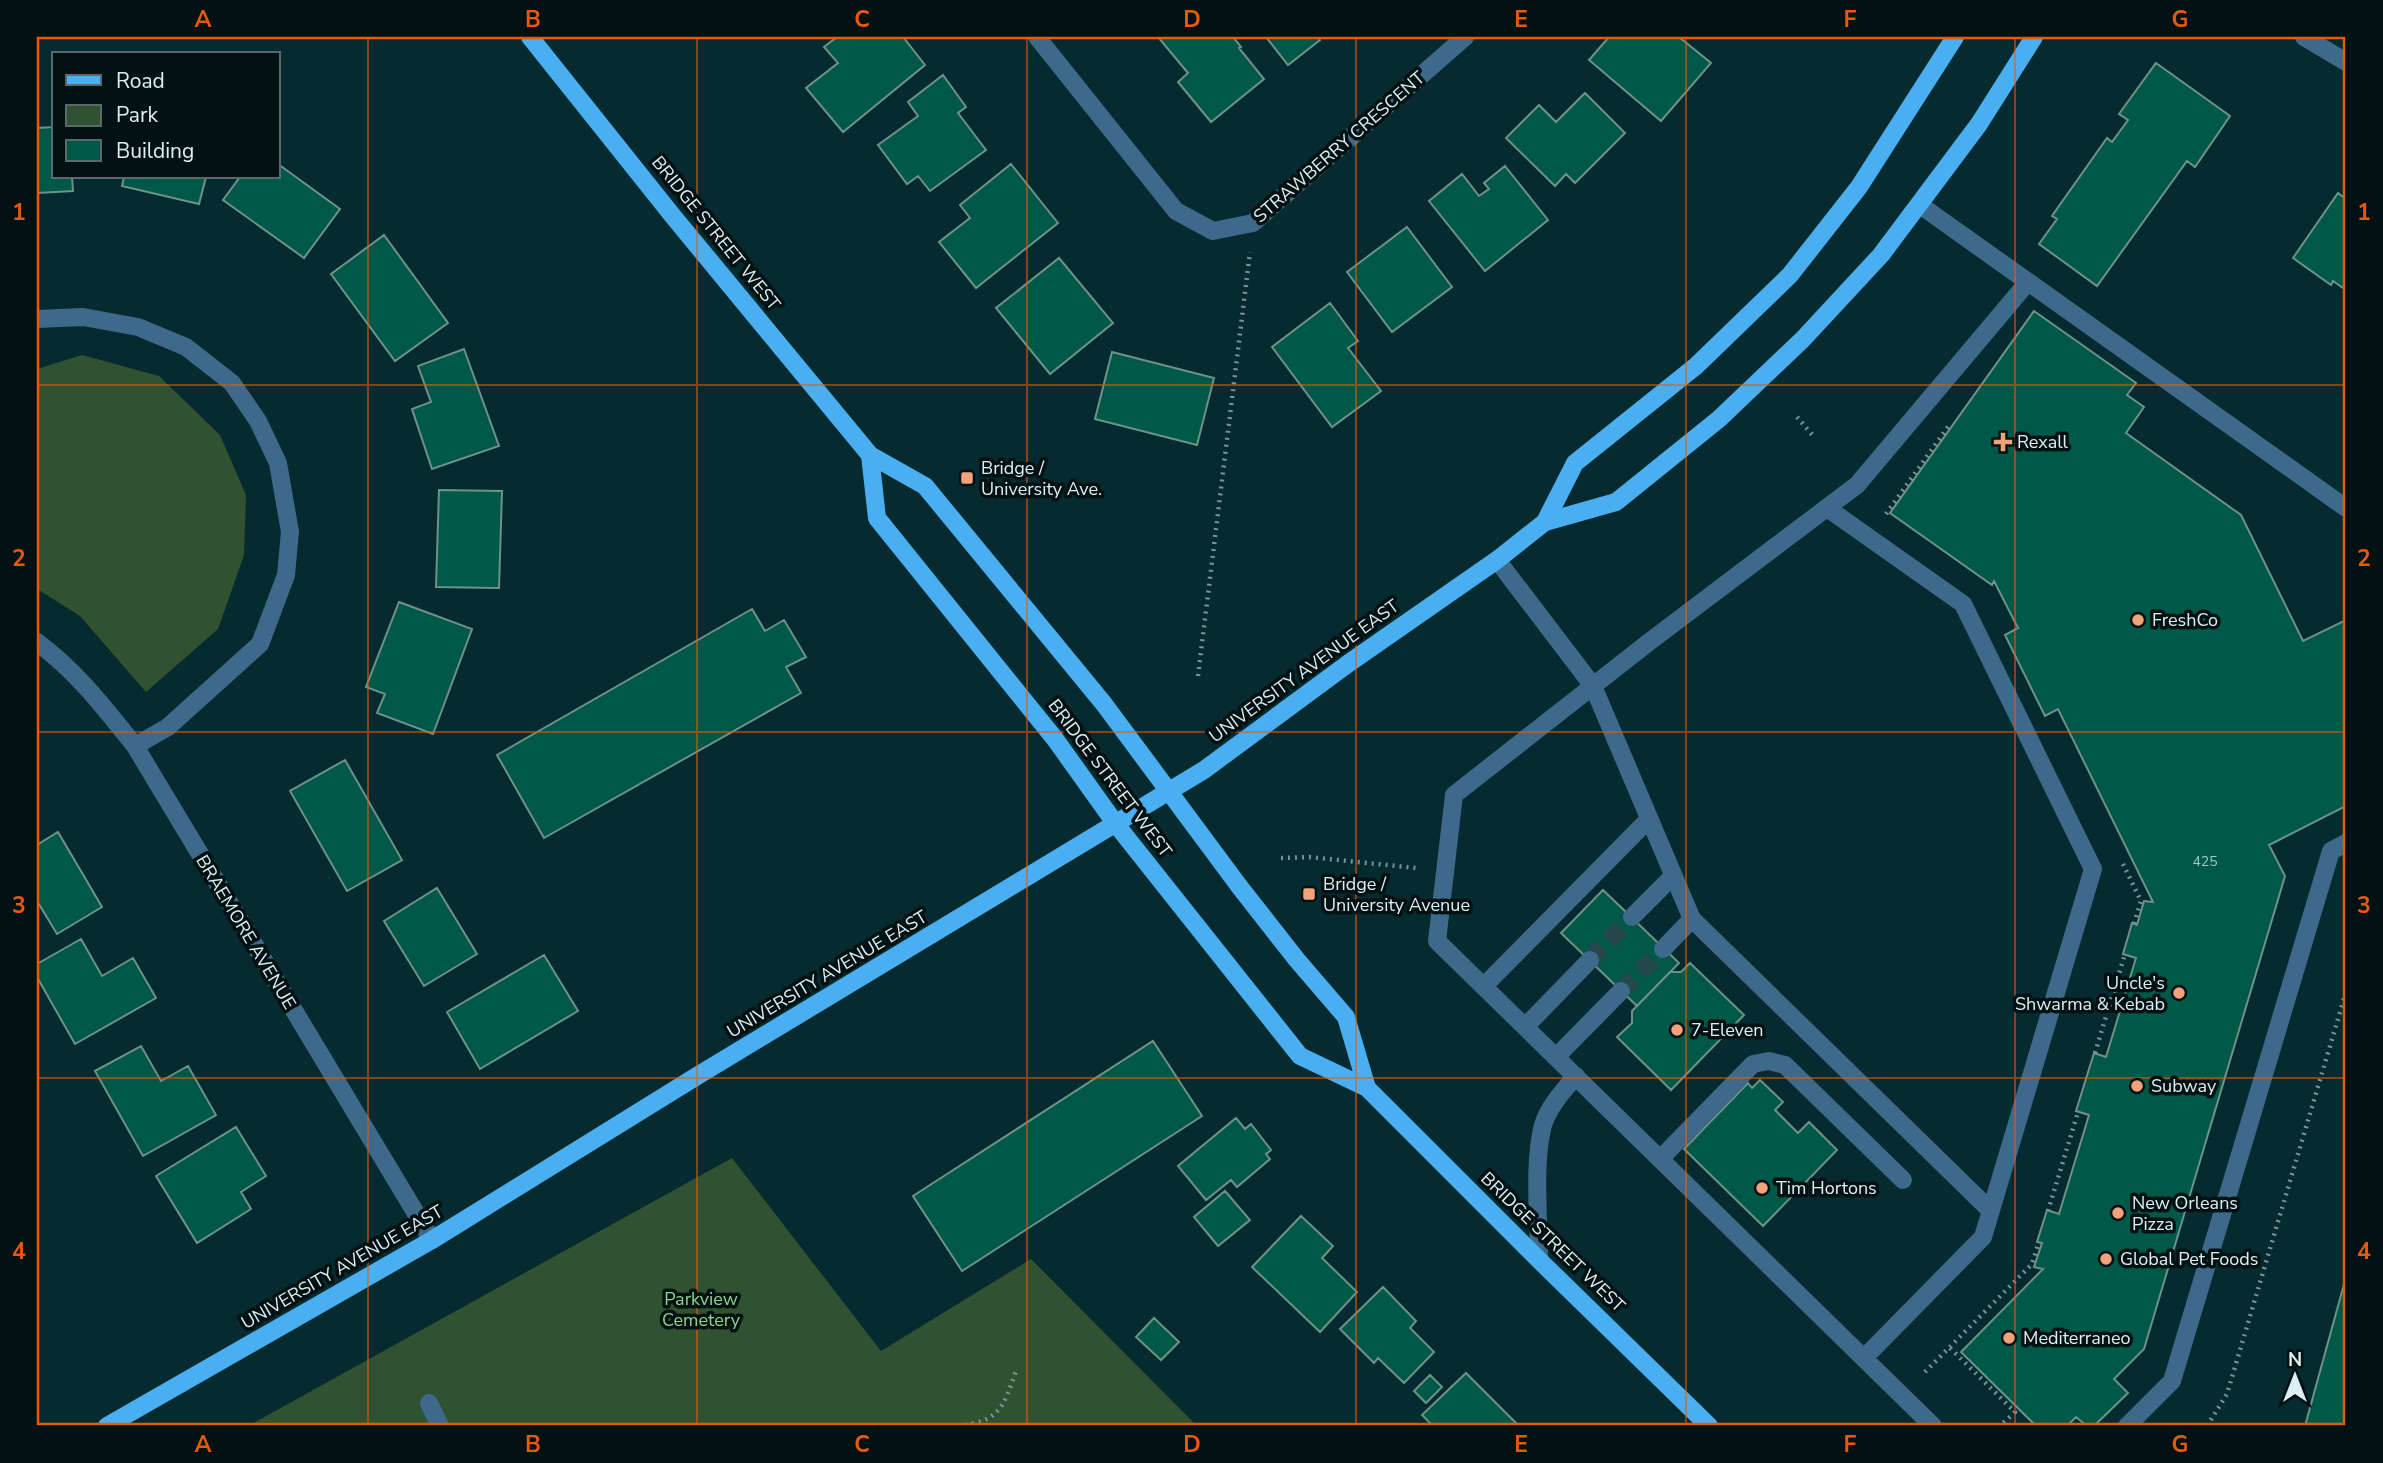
<svg xmlns="http://www.w3.org/2000/svg" width="2383" height="1463" font-family="'Nunito Sans',sans-serif">
  <rect width="100%" height="100%" fill="#052b30"/>
  <path fill="#305230" d="M82 355 159 376 220 435 246 495 244 555 218 629 146 692 80 616 37 589V369Z
    M732 1158 881 1351 1031 1259 1197 1426H248Z"/>
  <path fill="#005849" stroke="#6e9188" stroke-width="2" d="M837 37H906L904 38 925 65 843 132 806 88 838 63 824 47Z
    M1158 37H1233L1241 47 1239 48 1264 79 1211 122 1178 82 1188 73Z
    M1266 37H1318L1320 40 1288 65Z
    M1609 37H1679L1711 63 1661 121 1589 60Z
    M2156 63 2230 116 2195 167 2187 161 2097 286 2039 244 2057 219 2052 216 2107 138 2112 142 2128 120 2119 114Z
    M943 75 966 107 958 113 986 150 930 191 918 176 907 184 878 145 918 116 908 102Z
    M1585 93 1625 133 1575 183 1566 174 1555 186 1506 138 1539 105 1556 122Z
    M54 127V177H72L73 191 37 193V128Z
    M278 164 340 209 304 258 223 200 240 177H278Z
    M1011 164 1058 223 976 288 939 242 970 218 960 205Z
    M1505 166 1548 220 1485 271 1429 201 1462 174 1479 196 1489 189 1484 183Z
    M124 177H206L199 204 122 186Z
    M2338 193 2346 199V290L2333 281 2331 285 2293 258Z
    M1407 227 1452 287 1392 332 1347 272Z
    M384 235 448 323 395 361 331 274Z
    M1059 258 1113 323 1050 374 996 308Z
    M1330 303 1358 341 1348 348 1381 391 1332 427 1272 347Z
    M2034 311 2136 383 2127 395 2144 407 2126 433 2241 515 2303 641 2346 620V806L2269 845 2285 876 2144 1349 2114 1379 2128 1393 2094 1426H2087L2076 1417 2067 1426H2036L1961 1352 2043 1269 2034 1267 2042 1243 2037 1242 2047 1210 2059 1214 2089 1115 2076 1111 2094 1053 2106 1057 2136 958 2123 954 2132 923 2137 925 2144 901 2153 902 2058 709 2045 716 2005 635 2018 628 1994 581 1992 585 1890 513Z
    M464 349 499 446 432 469 412 409 431 402 418 366Z
    M1112 352 1214 378 1197 445 1095 419Z
    M439 490 502 491 499 588 436 587Z
    M399 602 472 629 433 734 377 713 385 694 366 687Z
    M752 609 765 631 784 620 806 657 786 667 801 693 544 838 497 755Z
    M345 760 402 860 347 891 290 791Z
    M58 832 102 907 57 934 37 901V845Z
    M437 888 477 954 424 986 384 921Z
    M1603 890 1679 963 1637 1006 1561 933Z
    M81 939 102 976 133 958 156 998 75 1044 37 977V964Z
    M544 955 578 1011 480 1069 447 1012Z
    M1690 963 1744 1015 1671 1090 1617 1037 1632 1023V1011L1670 972H1681Z
    M1153 1041 1202 1116 962 1271 913 1196Z
    M141 1046 161 1081 188 1066 216 1115 143 1156 95 1071Z
    M1760 1080 1783 1102 1775 1110 1798 1133 1809 1122 1837 1150 1763 1226 1684 1149 1748 1083 1752 1088Z
    M1236 1118 1245 1129 1251 1124 1271 1150 1266 1154 1270 1159 1237 1187 1231 1180 1206 1200 1178 1166Z
    M236 1127 266 1176 241 1192 251 1209 197 1243 156 1176Z
    M1225 1191 1250 1220 1218 1246 1194 1217Z
    M1301 1216 1333 1246 1322 1258 1357 1292 1320 1332 1252 1267Z
    M2346 1277V1426H2305Z
    M1383 1287 1416 1321 1410 1328 1434 1352 1404 1383 1378 1358 1374 1363 1340 1329Z
    M1154 1318 1179 1342 1161 1360 1136 1337Z
    M1466 1373 1519 1426H1433L1422 1415Z
    M1430 1375 1442 1387 1426 1403 1414 1391Z"/>
  <g fill="none" stroke-linecap="round" stroke-linejoin="round">
    <path stroke="#25484d" stroke-width="18" stroke-dasharray="18 9" stroke-linecap="butt" d="M1590 960 1632 917
      M1621 991 1663 949"/>
    <path stroke="#779397" stroke-width="4.5" stroke-dasharray="2 5" stroke-linecap="butt" d="M1797 417 1815 438
      M1886 514 1950 424
      M1198 676 1250 252
      M1281 858 1309 857 1416 868
      M2123 864 2141 901 2134 924
      M2095 1053 2125 954
      M2048 1211 2078 1112
      M1950 1348 2015 1412 2000 1426
      M1925 1372 2032 1264 2039 1242
      M958 1426C1000 1421 1003 1408 1016 1371
      M2207 1426 2227 1394 2346 992"/>
    <path stroke="#3d6a8a" stroke-width="18" d="M1037 37 1176 211 1213 231 1253 223 1465 37
      M2304 37 2346 62
      M1920 205 2346 508
      M37 319 83 317 138 327 186 347 232 383 258 421 278 463 290 532 286 575 260 644 168 727 135 746
      M1827 508 1963 604 2093 869 1983 1237 1864 1358
      M1497 560 1593 686 1692 919 1991 1211
      M37 642C78 673 103 706 135 746L432 1240
      M1632 917 1673 876
      M1663 949 1692 919
      M1484 986 1649 819
      M1525 1027 1590 960
      M1556 1057 1621 991
      M1660 1159 1753 1064 1769 1061 1785 1065 1903 1180
      M1539 1260C1539 1220 1533 1163 1543 1125 1549 1106 1563 1091 1576 1076
      M429 1403 440 1426
      M1933 1426 1437 941 1454 795 1649 642 1857 485 2028 282
      M2127 1426 2172 1381 2331 851 2346 843"/>
    <path stroke="#49aff0" stroke-width="18" d="M530 37 672 215 870 455 925 486 1104 704 1239 886 1297 960 1346 1017 1367 1088
      M870 455 877 518 1055 739 1115 823 1300 1056 1367 1088 1539 1260 1709 1426
      M1545 522 1575 463 1696 366 1790 275 1859 187 1955 37
      M107 1426 432 1240 697 1076 1204 770 1349 663 1497 560 1545 522 1616 502 1719 419 1803 339 1881 255 1979 124 2034 37"/>
  </g>
  <path fill="none" stroke="#e8590c" stroke-width="2" stroke-opacity="0.55" d="M368 37V1426M697 37V1426M1027 37V1426M1356 37V1426M1686 37V1426M2015 37V1426M37 385H2346M37 732H2346M37 1078H2346"/>
  <g fill="#f0a27a" stroke="#041113" stroke-width="2.5">
    <path d="M1999.5 431.5h7v7h7v7h-7v7h-7v-7h-7v-7h7z"/>
    <rect x="960" y="471" width="14" height="14" rx="3.5"/>
    <circle cx="2138" cy="620" r="7"/>
    <rect x="1302" y="887" width="14" height="14" rx="3.5"/>
    <circle cx="2179" cy="993" r="7"/>
    <circle cx="1677" cy="1030" r="7"/>
    <circle cx="2137" cy="1086" r="7"/>
    <circle cx="1762" cy="1188" r="7"/>
    <circle cx="2118" cy="1213" r="7"/>
    <circle cx="2106" cy="1259" r="7"/>
    <circle cx="2009" cy="1338" r="7"/>
  </g>
  <g text-anchor="middle" stroke-width="7" stroke-linejoin="round" paint-order="stroke">
    <g font-size="14" fill="#a5c9c8">
      <text x="2205" y="866">425</text>
    </g>
    <g font-size="18" fill="#dceff2" stroke="#041113">
      <text transform="translate(1339 147) rotate(-41)" y="6">STRAWBERRY CRESCENT</text>
      <text transform="translate(716 233) rotate(51)" y="6">BRIDGE STREET WEST</text>
      <text transform="translate(1304 671) rotate(-36)" y="6">UNIVERSITY AVENUE EAST</text>
      <text transform="translate(1110 778) rotate(53)" y="6">BRIDGE STREET WEST</text>
      <text transform="translate(246 932) rotate(59)" y="6">BRAEMORE AVENUE</text>
      <text transform="translate(827 974) rotate(-31)" y="6">UNIVERSITY AVENUE EAST</text>
      <text transform="translate(1553 1242) rotate(44)" y="6">BRIDGE STREET WEST</text>
      <text transform="translate(342 1267) rotate(-30)" y="6">UNIVERSITY AVENUE EAST</text>
    </g>
    <g font-size="18" fill="#dceff2" stroke="#041113" text-anchor="start">
      <text x="2017" y="448">Rexall</text>
      <text x="981" y="474">Bridge /<tspan x="981" dy="21">University Ave.</tspan></text>
      <text x="2152" y="626">FreshCo</text>
      <text x="1323" y="890">Bridge /<tspan x="1323" dy="21">University Avenue</tspan></text>
      <text x="2165" y="989" text-anchor="end">Uncle's<tspan x="2165" dy="21">Shwarma &amp; Kebab</tspan></text>
      <text x="1691" y="1036">7-Eleven</text>
      <text x="2151" y="1092">Subway</text>
      <text x="1776" y="1194">Tim Hortons</text>
      <text x="2132" y="1209">New Orleans<tspan x="2132" dy="21">Pizza</tspan></text>
      <text x="2120" y="1265">Global Pet Foods</text>
      <text x="2023" y="1344">Mediterraneo</text>
    </g>
    <g font-size="18" fill="#8cd68b" stroke="#041113">
      <text x="701" y="1305">Parkview<tspan x="701" dy="21">Cemetery</tspan></text>
    </g>
  </g>
  <rect width="2383" height="1463" fill="none" stroke="#041113" stroke-width="77"/>
  <rect x="52" y="52" width="228" height="126" fill="#041113" stroke="#5a6a6c" stroke-width="2"/>
  <rect x="66" y="75" width="35" height="10" fill="#49aff0" stroke="#5a6a6c" stroke-width="2"/>
  <text x="116" y="88" font-size="21" fill="#dceff2">Road</text>
  <rect x="66" y="105" width="35" height="21" fill="#305230" stroke="#5a6a6c" stroke-width="2"/>
  <text x="116" y="122" font-size="21" fill="#dceff2">Park</text>
  <rect x="66" y="140" width="35" height="21" fill="#005849" stroke="#5a6a6c" stroke-width="2"/>
  <text x="116" y="158" font-size="21" fill="#dceff2">Building</text>
  <g transform="translate(2295 1376)" stroke="#041113" stroke-width="5" paint-order="stroke">
  <path d="M0-5L12 26L0 18L-12 26Z" fill="#dceff2"/>
  <text y="-10" font-size="19" font-weight="bold" text-anchor="middle" fill="#dceff2">N</text>
  </g>
  <rect x="38" y="38" width="2306" height="1386" fill="none" stroke="#e8590c" stroke-width="2.5"/>
  <g font-size="23" text-anchor="middle" font-weight="bold" fill="#e8590c">
    <text x="203" y="27">A</text>
    <text x="533" y="27">B</text>
    <text x="862" y="27">C</text>
    <text x="1192" y="27">D</text>
    <text x="1521" y="27">E</text>
    <text x="1850" y="27">F</text>
    <text x="2180" y="27">G</text>
    <text x="19" y="220">1</text>
    <text x="2364" y="220">1</text>
    <text x="19" y="566">2</text>
    <text x="2364" y="566">2</text>
    <text x="19" y="913">3</text>
    <text x="2364" y="913">3</text>
    <text x="19" y="1259">4</text>
    <text x="2364" y="1259">4</text>
    <text x="203" y="1452">A</text>
    <text x="533" y="1452">B</text>
    <text x="862" y="1452">C</text>
    <text x="1192" y="1452">D</text>
    <text x="1521" y="1452">E</text>
    <text x="1850" y="1452">F</text>
    <text x="2180" y="1452">G</text>
  </g>
</svg>
